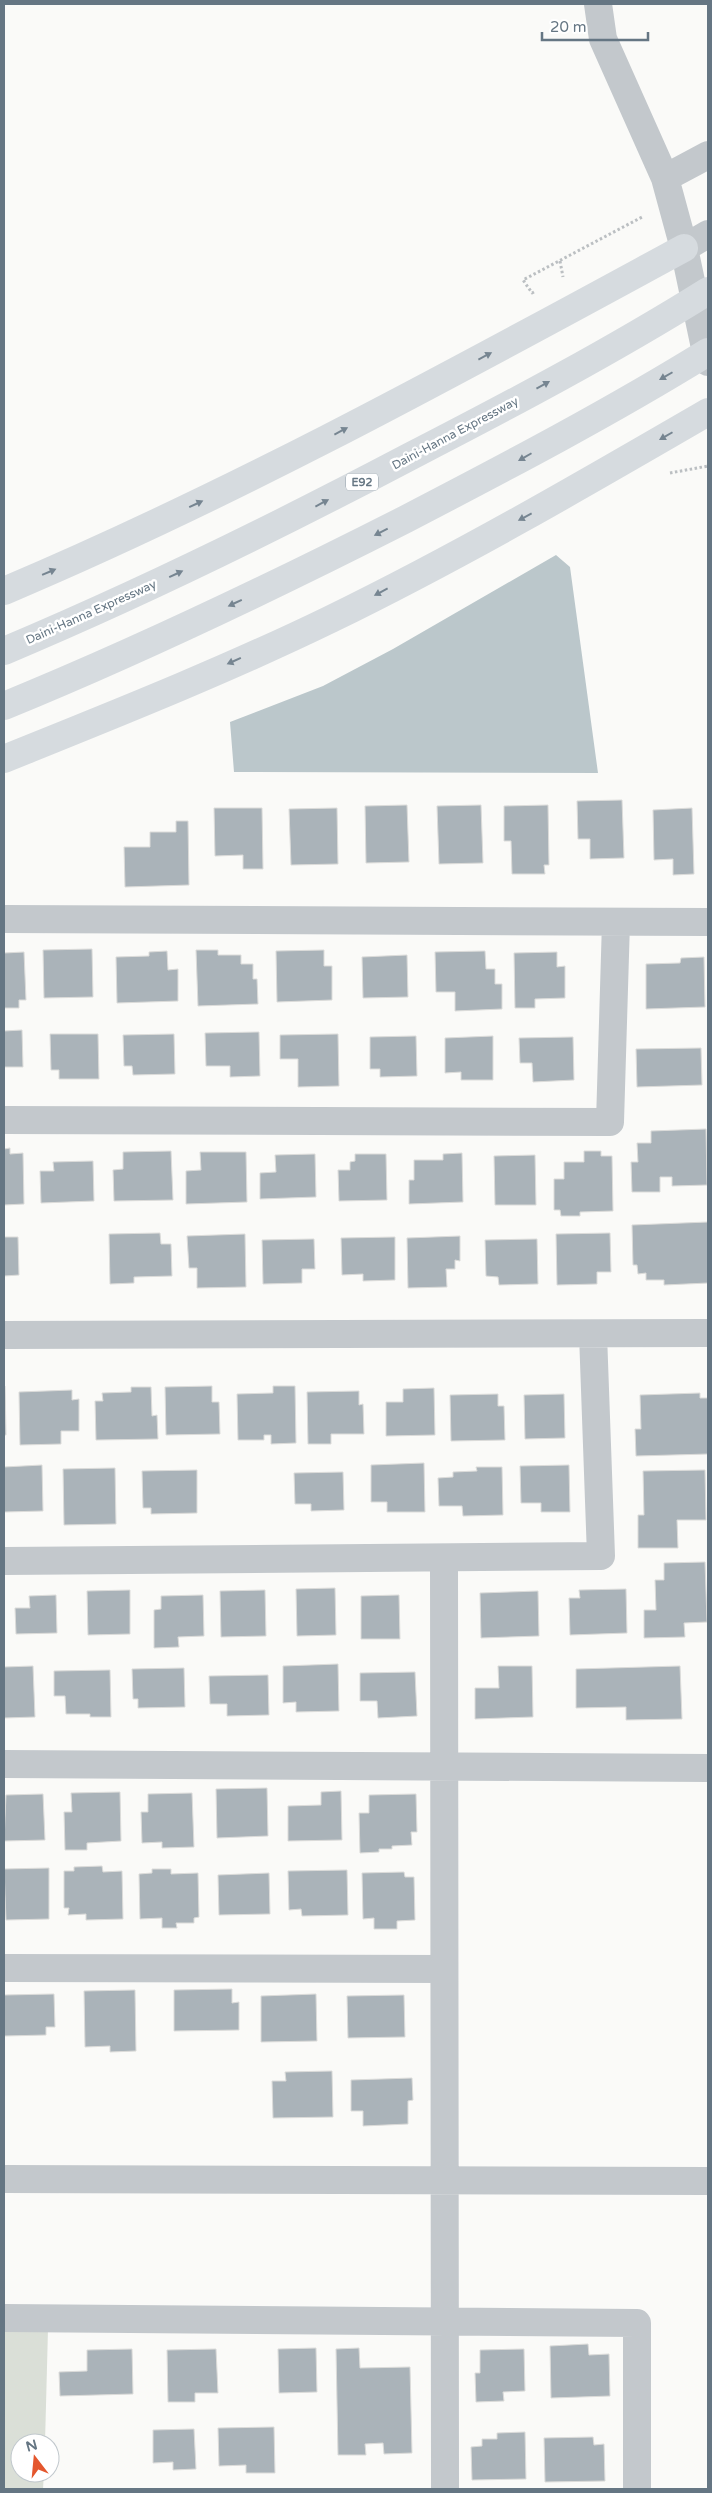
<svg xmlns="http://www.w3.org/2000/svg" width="712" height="2493" font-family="'Varela Round',sans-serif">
  <rect width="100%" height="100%" fill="#fafaf8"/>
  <path fill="#dadfd7" d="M4 2329H48L45 2443H20V2473H44L43 2489H4Z"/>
  <path fill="#bbc7cb" d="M556 555 570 567 598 773 234 772 230 722 323 686 393 649Z"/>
  <path fill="#aab3b9" stroke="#dcdcda" d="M622 800 624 858 590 859V839H578L577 801Z
    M407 805 409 862 366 863 365 806Z
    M481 805 483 863 439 864 437 806Z
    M548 805 549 865H544L545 874H512L511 841H504V806Z
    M214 808H262L263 869H243V855L215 856Z
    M337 808 338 864 291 865 289 809Z
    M692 808 694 874 673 875V859L654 860 653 810Z
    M176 821H188L189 885 125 887 124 847H150V832H176Z
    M92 949 93 997 44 998 43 950Z
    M196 950H218V955H241V964H253V979H257L258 1004 198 1006Z
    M324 950V966H332V1000L277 1002 276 951Z
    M167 951 168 970 178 969V1001L117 1003 116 957 149 956V952Z
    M485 951 486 969H495V984H502V1009L455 1011V992H436L435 952Z
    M24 952 26 1000H19V1008H4V953Z
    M557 952V967L565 966V998L535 999V1008H515L514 953Z
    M407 955 408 997 363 998 362 957Z
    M704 957 705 1007 646 1009V964L680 963 681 958Z
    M22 1030 23 1067H4V1031Z
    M259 1032 260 1076 230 1077V1066H206L205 1033Z
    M50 1034H98L99 1079H59V1070H51Z
    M174 1034 175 1074 133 1075 132 1066H124L123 1035Z
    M338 1034 339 1086 298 1087V1059H280V1035Z
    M416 1036 417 1076 380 1077V1069H370V1037Z
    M493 1036V1080H461V1072L445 1073V1038Z
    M573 1037 574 1080 533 1082 532 1063H520L519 1038Z
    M701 1048 702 1085 637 1087 636 1049Z
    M706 1129 707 1185 672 1186V1177H660V1192H632L631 1162H638L637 1143H651V1131Z
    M10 1148V1154L23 1153 24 1204 4 1205V1149Z
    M171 1151 173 1200 114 1201 113 1170 123 1169V1152Z
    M584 1151H601V1156H612L613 1211 580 1212V1216H561L560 1210H554V1179H564V1162H584Z
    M200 1152H246L247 1202 186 1204V1171L201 1170Z
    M462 1153 463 1202 409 1204V1180H414V1160H443V1154Z
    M315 1154 316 1197 260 1199V1173L276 1172 275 1155Z
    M355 1154H386L387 1200 339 1201 338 1170H350V1162L355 1161Z
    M535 1155 536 1205H495L494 1156Z
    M93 1161 94 1201 41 1203 40 1171H54L53 1162Z
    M708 1222V1283L664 1285V1280H646V1273L638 1274 637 1265H633L632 1225Z
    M160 1233 161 1244H171L172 1276 134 1277V1283L110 1284 109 1234Z
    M610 1233 611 1272H597V1284L557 1285 556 1234Z
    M245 1234 246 1287 197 1288V1268H189L187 1236Z
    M460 1236V1261L455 1260V1269H446L447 1287 408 1288 407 1238Z
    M4 1237H18L19 1275 4 1276Z
    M395 1237V1280L363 1281V1274L342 1275 341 1238Z
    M314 1239 315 1269H302V1283L263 1284 262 1240Z
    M537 1239 538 1284 499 1285 498 1277 486 1276 485 1240Z
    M4 1386H5L6 1435H4Z
    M212 1386V1402H219L220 1434 166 1435 165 1387Z
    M273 1386H295L296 1443 271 1444V1435H264V1440H238L237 1394 273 1393Z
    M131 1387H151L152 1416 157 1415 158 1439 96 1440 95 1401H103L102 1393 131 1392Z
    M434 1388 435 1435 386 1436V1402H403V1389Z
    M72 1390V1400L79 1399V1431H61V1444L20 1445 19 1392Z
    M359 1391V1405L363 1404 364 1434H331V1444H308L307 1392Z
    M700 1393V1398H708V1454L636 1456 635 1429H641L640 1395Z
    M498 1394V1406H504L505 1440 451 1441 450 1395Z
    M564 1394 565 1438 525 1439 524 1395Z
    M424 1463 425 1512H387V1502H371V1465Z
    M42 1465 43 1511 4 1512V1467Z
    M569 1465 570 1512H541V1503H521L520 1466Z
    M476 1467H502L503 1515 463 1516 462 1506H439L438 1478 453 1477V1472L477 1471Z
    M115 1468 116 1524 64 1525 63 1469Z
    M197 1470V1513L151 1514V1508H143L142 1471Z
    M705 1470 706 1520H677L678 1548H638V1515H644L643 1471Z
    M343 1472 344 1510 311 1511V1504H295L294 1473Z
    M705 1562 707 1622 684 1623 685 1637 644 1638V1610H656L655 1580H664V1563Z
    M335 1588 336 1635 297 1636 296 1589Z
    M626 1589 627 1633 570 1635 569 1598H580L579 1590Z
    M130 1590V1634L88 1635 87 1591Z
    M265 1590 266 1636 221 1637 220 1591Z
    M538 1591 539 1636 481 1638 480 1593Z
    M56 1595 57 1633 16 1634 15 1608H30L29 1596Z
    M203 1595 204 1636 178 1637 179 1647 154 1648V1610L161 1609V1596Z
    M399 1595 400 1639H361V1596Z
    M338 1664 339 1711 296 1712V1702L283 1703V1666Z
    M33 1666 35 1717 4 1718V1667Z
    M498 1666H532L533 1717 475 1719V1688H499Z
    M680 1666 682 1719 626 1720V1707L576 1708V1669Z
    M184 1668 185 1707 138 1708V1699H133L132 1669Z
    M110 1670 111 1717H90V1714H66L65 1696H54V1671Z
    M415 1672 417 1716 378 1718 377 1701H360V1673Z
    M268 1675 269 1715 227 1716V1704H210L209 1676Z
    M267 1788 268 1836 217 1838 216 1789Z
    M341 1791 342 1840 288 1841V1806L321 1805V1792Z
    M120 1792 121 1841 87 1843V1850H65L64 1812H72L71 1793Z
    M192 1793 194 1847 162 1848V1842L142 1843 141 1812H148V1794Z
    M43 1794 45 1840 4 1841 6 1795Z
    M416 1794 417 1832H411L412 1845 392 1846V1849H379V1852L360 1853 359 1813H369V1795Z
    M102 1866 103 1872 122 1871 123 1919 86 1920V1914L68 1915 69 1908H64V1871H74V1867Z
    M49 1868V1919L6 1920 4 1869Z
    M152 1869H171V1874L198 1873 199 1917 194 1918V1923H176L177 1928H162V1918L140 1919 139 1874 152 1873Z
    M347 1870 348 1915 302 1916 301 1909 289 1910 288 1871Z
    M404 1872 405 1877H414L415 1920 397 1921V1929H374V1918L363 1919 362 1873Z
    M269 1873 270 1914 219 1915 218 1875Z
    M232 1989V2003L239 2002V2030L174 2031V1990Z
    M135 1990 136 2051 110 2052V2046L85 2047 84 1991Z
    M54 1994 55 2027H46V2035L4 2036V1995Z
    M316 1994 317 2041 261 2042V1996Z
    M404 1995 405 2037 348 2038 347 1996Z
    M332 2071 333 2117 273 2118 272 2081H286L285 2072Z
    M412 2078 413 2100 408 2101V2124L363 2126V2111H351V2080Z
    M588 2344 589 2355 609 2354 610 2396 551 2398 550 2346Z
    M316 2348 317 2392 279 2393 278 2349Z
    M359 2348 360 2368 410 2367 412 2453 384 2454 383 2443 365 2444 366 2455H338L336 2349Z
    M132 2349 133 2394 60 2396 59 2372 87 2371V2350Z
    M216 2349 218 2393H195V2402H168L167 2350Z
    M524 2349 525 2391 503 2392 504 2401 476 2402 475 2373H480V2350Z
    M274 2427 275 2473H246V2465L219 2466 218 2428Z
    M194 2429 196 2469 173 2470V2462L153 2463V2430Z
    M525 2432 526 2479 472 2480 471 2447 482 2446V2439H497V2433Z
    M593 2437 594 2445 604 2444 605 2481 545 2482 544 2438Z"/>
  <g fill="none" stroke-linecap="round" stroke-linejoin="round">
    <path stroke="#bbbfc2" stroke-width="3" stroke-dasharray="2.5 2.5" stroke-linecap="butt" d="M560 261 563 277
      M534 292 532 293 523 280 644 216
      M670 473 708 466"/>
    <path stroke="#c3c8cc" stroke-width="28" d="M598 4 603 39 665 178 684 248 708 362
      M665 178 708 155
      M684 248 708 234
      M4 919 708 922
      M4 1120 610 1122 616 922
      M4 1335 708 1333
      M444 1558 445 2489
      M4 1561 601 1556 593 1334
      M4 1764 708 1768
      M4 1968 444 1969
      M4 2179 708 2181
      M4 2318 637 2323V2489"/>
    <path stroke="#d6dbdf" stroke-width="28" d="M4 591C238 492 461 369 684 248
      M4 651C142 593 276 527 409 457 510 405 612 351 708 291
      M4 706C141 650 274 586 406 519 508 466 611 412 708 352
      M4 759C113 715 224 671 331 619 460 556 584 484 708 412"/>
  </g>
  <defs><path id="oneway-solid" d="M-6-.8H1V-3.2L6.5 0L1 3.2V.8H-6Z" transform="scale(1.25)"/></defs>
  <g fill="#768591">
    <use href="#oneway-solid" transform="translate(485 356) rotate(-28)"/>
    <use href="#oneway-solid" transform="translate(666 376) rotate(150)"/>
    <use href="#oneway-solid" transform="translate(543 385) rotate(-29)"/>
    <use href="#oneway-solid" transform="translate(341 431) rotate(-28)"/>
    <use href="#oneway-solid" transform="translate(666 436) rotate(150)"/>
    <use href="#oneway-solid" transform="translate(525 457) rotate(150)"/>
    <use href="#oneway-solid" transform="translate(322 503) rotate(-28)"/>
    <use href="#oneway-solid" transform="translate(196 504) rotate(-25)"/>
    <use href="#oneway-solid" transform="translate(525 517) rotate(152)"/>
    <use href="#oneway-solid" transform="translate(381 532) rotate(153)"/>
    <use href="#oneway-solid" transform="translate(49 572) rotate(-23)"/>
    <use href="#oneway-solid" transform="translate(176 574) rotate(-25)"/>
    <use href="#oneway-solid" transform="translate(381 592) rotate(152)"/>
    <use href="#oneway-solid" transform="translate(235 603) rotate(155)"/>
    <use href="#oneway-solid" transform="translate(234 661) rotate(156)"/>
  </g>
  <g text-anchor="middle" stroke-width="5" stroke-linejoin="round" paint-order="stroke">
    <rect fill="#fff" stroke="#939fa8" stroke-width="1" x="346" y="473.5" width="32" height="17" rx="4"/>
    <g font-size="11" font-weight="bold" fill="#657683">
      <text x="362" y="486">E92</text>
    </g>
    <g font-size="12" fill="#657683" stroke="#fff">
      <text transform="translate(455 433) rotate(-28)" y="4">Daini-Hanna Expressway</text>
      <text transform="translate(91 612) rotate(-24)" y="4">Daini-Hanna Expressway</text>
    </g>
  </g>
  <rect width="712" height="2493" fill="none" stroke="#657683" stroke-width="10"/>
  <g transform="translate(35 2458) rotate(344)"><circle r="24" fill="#ffffff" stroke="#c1c8cd"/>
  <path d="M0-4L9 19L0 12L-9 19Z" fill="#e4572e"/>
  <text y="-8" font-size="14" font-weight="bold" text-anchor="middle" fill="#657683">N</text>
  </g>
  <path d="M542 32v8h106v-8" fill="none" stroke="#657683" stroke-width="2.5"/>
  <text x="550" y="32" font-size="15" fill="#657683" stroke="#ffffff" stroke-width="4" paint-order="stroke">20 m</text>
</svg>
